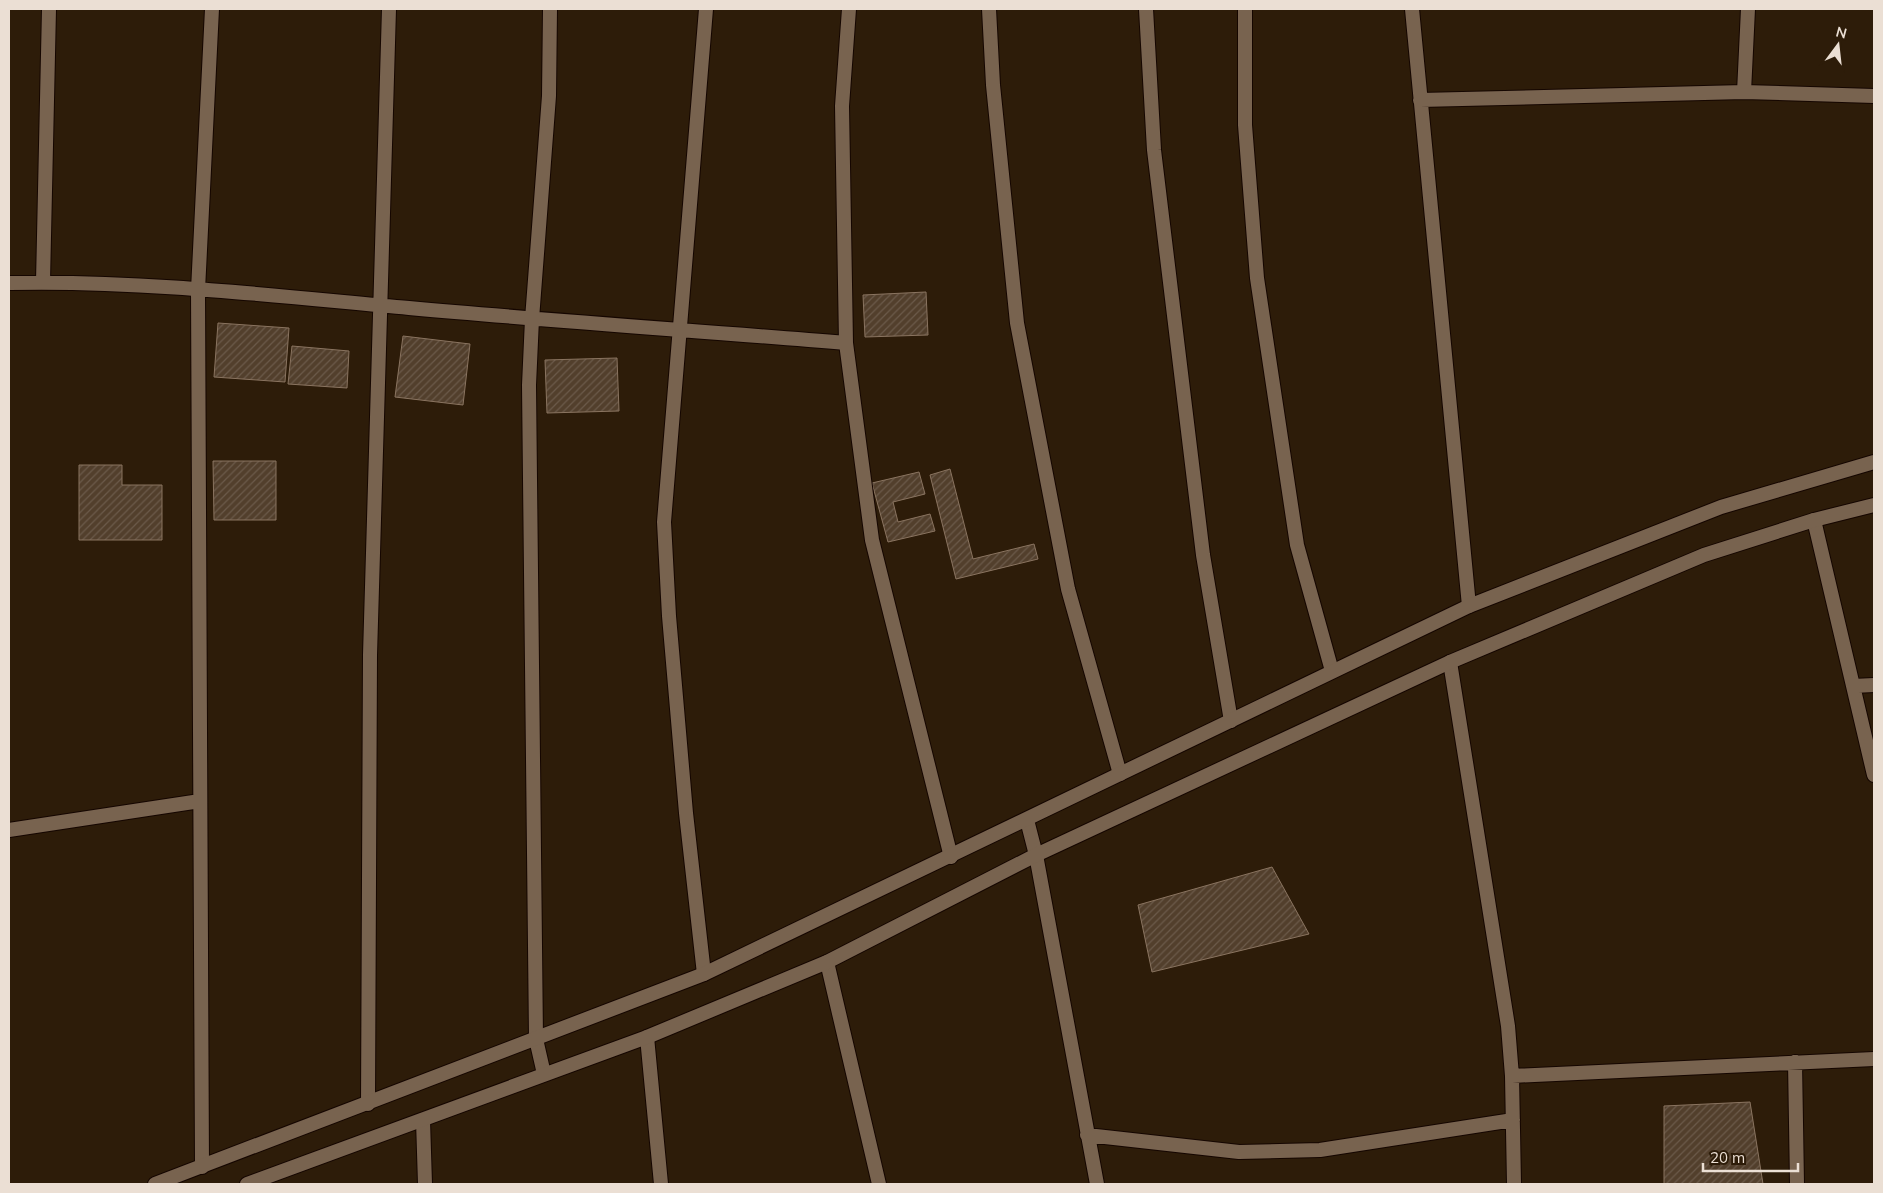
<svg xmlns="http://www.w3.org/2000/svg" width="1883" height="1193" font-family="Mulish,sans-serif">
  <defs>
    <pattern id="building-hatch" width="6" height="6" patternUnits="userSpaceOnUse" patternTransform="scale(1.25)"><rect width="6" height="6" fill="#523f2c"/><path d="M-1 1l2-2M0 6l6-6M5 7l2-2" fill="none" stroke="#6b5a4a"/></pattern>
  </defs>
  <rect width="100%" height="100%" fill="#2d1c09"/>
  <path fill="url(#building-hatch)" stroke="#8a7460" d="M926 292 928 335 865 337 863 295Z
    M218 323 289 328 285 382 214 377Z
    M403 336 470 344 463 405 395 397Z
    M292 346 349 351 347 388 288 384Z
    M617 358 619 411 547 413 545 360Z
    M213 461H276V520H214Z
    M79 465H122V485H162V540H79Z
    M950 469 973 559 1034 544 1038 559 956 579 930 475Z
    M919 472 925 494 893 502 898 522 930 514 935 531 888 542 872 483Z
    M1272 867 1309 934 1152 972 1138 905Z
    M1750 1102 1763 1184H1664V1106Z"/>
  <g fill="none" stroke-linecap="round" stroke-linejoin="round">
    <g stroke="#150600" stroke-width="16">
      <path id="minor" d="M849 9 842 106 846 343 872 540 951 857
        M989 9 993 85 1017 323 1068 589 1120 774
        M1146 9 1154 150 1203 555 1231 721
        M1245 9V125L1257 278 1297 545 1332 671
        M1412 9 1469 606
        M1744 92 1748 9
        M1420 100 1744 92 1874 96
        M43 282 49 9
        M9 283C142 280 276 296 409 308 554 321 700 331 846 343
        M1814 520 1874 775
        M1450 662 1508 1026 1512 1076 1514 1184
        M1853 686 1874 685
        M1027 820 1036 855 1097 1184
        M9 830 200 801
        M827 962 879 1184
        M704 974 686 813 669 616 664 522 706 9
        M647 1037 661 1184
        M1795 1062 1797 1184
        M544 1074 536 1039 529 385 532 319 549 96 550 9
        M1512 1076 1874 1059
        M368 1104 370 655 389 9
        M423 1120 425 1184
        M1087 1135 1239 1152 1320 1150 1513 1120
        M202 1167 198 290 212 9"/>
    </g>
    <g stroke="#150600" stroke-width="16">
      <path id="secondary" d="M155 1184 704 974 1469 606 1721 507 1874 462
        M247 1184 647 1037 827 962 1036 855 1450 662 1704 555 1814 520 1874 505"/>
    </g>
    <use href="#minor" stroke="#78634f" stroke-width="14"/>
    <use href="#secondary" stroke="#78634f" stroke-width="14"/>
  </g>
  <rect width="1883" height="1193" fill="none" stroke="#ebdfd4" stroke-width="20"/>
  <g transform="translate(1838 45) rotate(15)" stroke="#2d1c09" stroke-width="4" paint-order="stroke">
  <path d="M0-4L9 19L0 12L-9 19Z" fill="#ebdfd4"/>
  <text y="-8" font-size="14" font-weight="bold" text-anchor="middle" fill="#ebdfd4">N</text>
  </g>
  <path d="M1703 1163v8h95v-8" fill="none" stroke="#ebdfd4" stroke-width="2.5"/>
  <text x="1710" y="1163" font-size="15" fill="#ebdfd4" stroke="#2d1c09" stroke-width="4" paint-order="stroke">20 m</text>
</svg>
